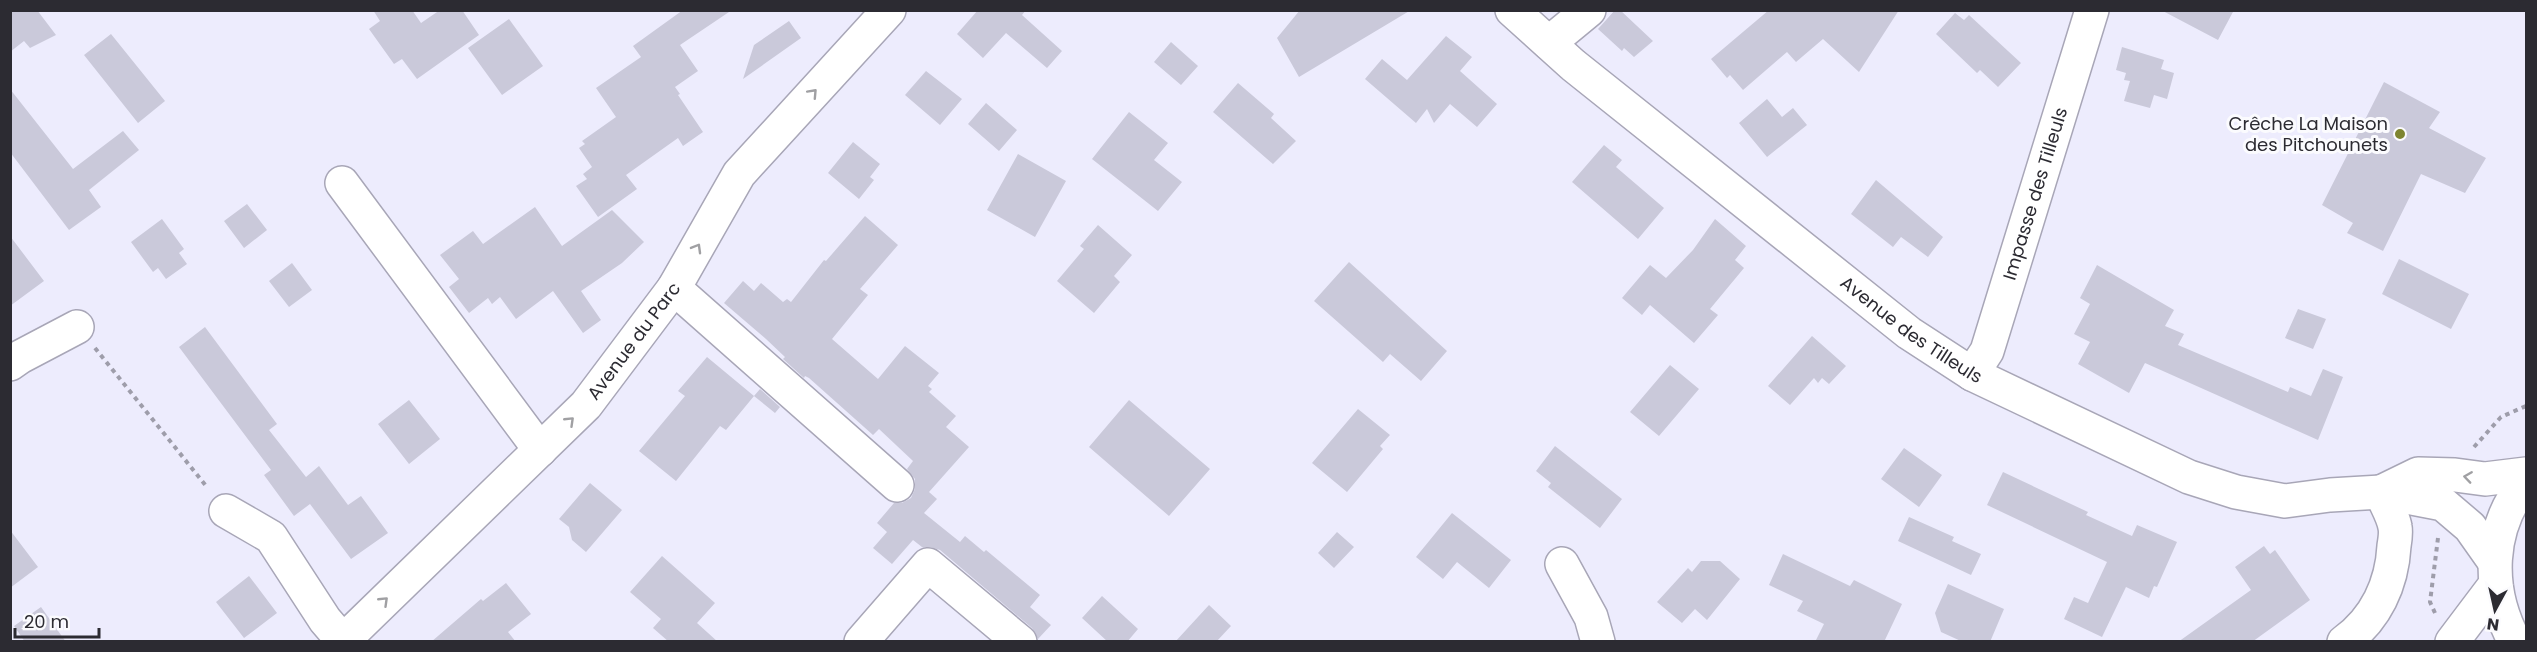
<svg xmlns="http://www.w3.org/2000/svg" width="2537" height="652" font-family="Poppins,sans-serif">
  <rect width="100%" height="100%" fill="#edecfd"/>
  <path fill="#cac9da" d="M10 10H37L56 35 30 48 24 41 10 52Z
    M373 10H412L421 23 440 10H462L479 35 417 79 402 59 394 64 369 29 380 21Z
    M683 10H732L680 45 698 71 675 87 680 94 678 95 703 132 683 146 678 138 626 175 637 189 598 217 576 186 587 179 583 174 592 167 579 148 585 144 582 141 616 117 596 88 641 57 633 46Z
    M978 10H1026L1022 15 1062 51 1047 68 1006 33 983 58 957 34Z
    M1300 10H1411L1299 77 1277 38Z
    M1615 10H1620L1653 41 1634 57 1624 48 1622 51 1598 29Z
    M1769 10H1899L1859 72 1823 39 1796 62 1787 52 1743 90 1730 75 1727 78 1711 59Z
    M2161 10H2234L2218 40Z
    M1955 13 1964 20 1969 15 2021 63 1998 87 1980 70 1977 73 1936 34Z
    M509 19 543 66 502 95 468 48Z
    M789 21 801 38 743 79 754 45Z
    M111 34 165 101 138 123 84 55Z
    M1446 36 1472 57 1460 71 1497 104 1477 127 1450 104 1434 123 1427 109 1416 123 1365 79 1382 59 1407 80Z
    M1171 42 1198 66 1181 85 1154 62Z
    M2122 47 2164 60 2161 69 2174 73 2167 99 2154 95 2150 108 2124 101 2130 81 2124 80 2126 73 2116 70Z
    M926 71 962 99 940 125 905 95Z
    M2384 82 2440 112 2429 128 2486 158 2465 193 2421 174 2383 251 2347 233 2353 223 2322 205Z
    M1238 83 1274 114 1271 118 1296 141 1273 164 1213 112Z
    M10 89 73 169 123 131 139 150 89 190 101 207 69 230 10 152Z
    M1767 99 1782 117 1793 108 1807 125 1767 157 1739 123Z
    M986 103 1017 130 999 151 968 124Z
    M1129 112 1168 143 1154 160 1182 182 1158 211 1092 159Z
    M853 142 880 164 870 177 874 180 859 199 828 173Z
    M1604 145 1622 160 1616 167 1664 208 1638 239 1572 182Z
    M1018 154 1066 181 1035 237 987 210Z
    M1876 180 1943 237 1928 257 1901 237 1893 247 1851 214Z
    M247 204 267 230 244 248 224 221Z
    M535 207 562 246 612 210 644 242 622 263 581 291 601 320 583 333 553 291 516 319 500 297 492 304 488 298 469 313 449 287 459 279 440 255 473 231 483 244Z
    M865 216 898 245 860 289 868 295 832 339 878 379 905 346 939 373 928 386 932 389 929 392 956 416 946 427 969 447 929 492 937 499 924 513 960 542 965 536 984 552 986 550 1040 595 1030 607 1051 625 1038 639 1032 628 940 550 931 547H922L913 540 892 564 873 548 887 532 877 523 894 503H902L911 498 915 489V479L907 469 913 461 879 429 873 435 809 378 805 376 804 378 783 359 785 357 766 339 724 303 743 281 754 291 761 283 783 302 787 299 791 302 824 260 826 261Z
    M162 219 184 249 179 253 187 264 166 279 158 268 153 272 131 242Z
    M1715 219 1746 246 1735 260 1744 268 1710 309 1718 315 1694 343 1650 305 1642 315 1622 298 1650 265 1666 278 1693 250Z
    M1098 225 1132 255 1114 276 1120 282 1094 313 1057 281 1084 249 1080 246Z
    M10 236 44 281 10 306Z
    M2399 259 2469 294 2451 329 2382 294Z
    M1349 262 1447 351 1421 381 1390 354 1383 362 1314 301Z
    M292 263 312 290 289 307 269 281Z
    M2097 265 2174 310 2165 326 2184 334 2178 345 2288 392 2290 387 2311 396 2323 369 2343 377 2318 440 2145 363 2129 393 2078 364 2090 342 2074 334 2090 304 2080 298Z
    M2298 309 2326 319 2313 349 2285 338Z
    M205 327 277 424 269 430 306 477 319 466 348 505 361 496 388 533 351 559 310 504 294 516 264 475 271 470 179 347Z
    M1812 336 1846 366 1829 384 1822 378 1818 383 1814 378 1790 405 1768 386Z
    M707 357 754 396 726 430 720 426 676 481 639 451 685 396 678 391Z
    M1670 365 1699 389 1659 436 1630 412Z
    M760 389 780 407 775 413 754 396Z
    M409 400 440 439 409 464 378 424Z
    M1129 400 1210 469 1169 516 1089 447Z
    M1358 409 1390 435 1380 446 1383 449 1347 492 1312 463Z
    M1555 446 1622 499 1600 528 1548 487 1551 483 1536 471Z
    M1904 448 1942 475 1919 507 1881 479Z
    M2003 472 2088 512 2086 515 2132 536 2137 525 2177 542 2157 587 2154 586 2149 598 2126 587 2102 637 2064 619 2074 597 2088 603 2107 562 1987 505Z
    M590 483 622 510 586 552 572 540 569 527 559 519Z
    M1452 513 1511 560 1489 588 1457 562 1443 579 1416 557Z
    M1909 517 1954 537 1952 541 1981 554 1971 575 1898 541Z
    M10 530 38 567 10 588Z
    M1337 532 1354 547 1334 568 1318 553Z
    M2264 546 2270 554 2275 550 2310 600 2252 642H2178L2251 590 2235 567Z
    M1783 554 1850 586 1854 580 1902 604 1884 642H1815L1824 624 1797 611 1803 601 1769 585Z
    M662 556 715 603 697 623 718 642H669L653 628 661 619 630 592Z
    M1701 561H1720L1740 579 1707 620 1695 609 1682 623 1657 602 1688 568 1692 572Z
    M249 576 277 613 244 638 216 602Z
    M506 583 531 614 508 632 516 642H431L481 599 483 601Z
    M1948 584 2004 609 1990 642H1963L1941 632 1935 613Z
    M1102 596 1138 629 1127 642H1108L1082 618Z
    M1209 605 1231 626 1216 642H1175Z
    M41 607 66 642H25L14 626Z"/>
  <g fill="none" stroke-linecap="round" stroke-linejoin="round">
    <g stroke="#a8a6b7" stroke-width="36">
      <g id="minor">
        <path id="s1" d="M1512 10 1573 65 1909 333 1972 374 2189 477 2236 492 2285 501 2330 495 2381 492 2443 504 2470 527 2494 561"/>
        <path d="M1549 43 1589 10"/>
        <path d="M342 183 540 450"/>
        <path d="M674 288 897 485"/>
        <path d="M10 364 20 357 77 327"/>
        <path id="s2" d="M1972 374 1987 351 2092 10"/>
        <path d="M2381 492 2418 474 2455 475 2485 479 2526 474"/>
        <path d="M226 511 271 537 325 620 343 641"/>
        <path d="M1562 564 1591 617 1598 642"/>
        <path id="s3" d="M342 642 586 405 674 288 739 174 889 10"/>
        <path d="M861 642 928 565 1020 642"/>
        <path d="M2344 642C2376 619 2392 584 2394 546 2395 540 2396 532 2395 527 2393 515 2385 503 2381 492"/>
      </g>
    </g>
    <g stroke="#a8a6b7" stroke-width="36">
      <path id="major" d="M2452 642 2495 585
        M2515 642C2486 589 2488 528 2526 481"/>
    </g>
    <path stroke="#9e9daa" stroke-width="4" stroke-dasharray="4.5 4.5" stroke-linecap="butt" d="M95 348 207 487
      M2474 447 2501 417 2526 406
      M2435 613 2430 602 2438 538"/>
    <use href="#minor" stroke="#fff" stroke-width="33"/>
    <use href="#major" stroke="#fff" stroke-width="33"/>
  </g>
  <defs><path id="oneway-chevron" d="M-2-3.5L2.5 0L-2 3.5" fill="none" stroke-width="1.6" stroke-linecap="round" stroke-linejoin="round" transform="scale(1.5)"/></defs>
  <g stroke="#a0a0a3">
    <use href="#oneway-chevron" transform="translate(813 93) rotate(-47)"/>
    <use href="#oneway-chevron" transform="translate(697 248) rotate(-60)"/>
    <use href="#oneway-chevron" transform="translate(570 421) rotate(-44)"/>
    <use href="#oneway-chevron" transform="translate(2468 477) rotate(-172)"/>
    <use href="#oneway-chevron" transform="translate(384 601) rotate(-44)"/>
  </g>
  <circle fill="#7e8530" stroke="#fbfbfe" stroke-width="2" cx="2400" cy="134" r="6"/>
  <g text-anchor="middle" stroke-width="6" stroke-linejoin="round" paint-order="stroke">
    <g font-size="18" fill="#2c2b32" stroke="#fbfbfe" text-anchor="end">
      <text x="2388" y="130">Crêche La Maison<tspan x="2388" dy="21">des Pitchounets</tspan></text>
    </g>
    <g font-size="18" fill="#2c2b32" stroke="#fbfbfe">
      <text dy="6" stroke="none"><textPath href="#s2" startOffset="192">Impasse des Tilleuls</textPath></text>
      <text dy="6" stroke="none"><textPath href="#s1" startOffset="512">Avenue des Tilleuls</textPath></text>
      <text dy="6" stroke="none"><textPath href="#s3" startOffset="420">Avenue du Parc</textPath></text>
    </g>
  </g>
  <rect width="2537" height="652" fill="none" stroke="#2c2b32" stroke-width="24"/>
  <g transform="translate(2495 610) rotate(188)" stroke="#fbfbfe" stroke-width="4.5" paint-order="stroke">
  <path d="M0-4.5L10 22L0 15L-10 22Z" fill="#2c2b32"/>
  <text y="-9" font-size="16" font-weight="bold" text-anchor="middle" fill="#2c2b32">N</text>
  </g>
  <path d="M15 628v9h84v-9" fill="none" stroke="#2c2b32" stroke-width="3"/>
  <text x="24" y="628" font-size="18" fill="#2c2b32" stroke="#fbfbfe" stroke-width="4.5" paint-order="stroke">20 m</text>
</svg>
